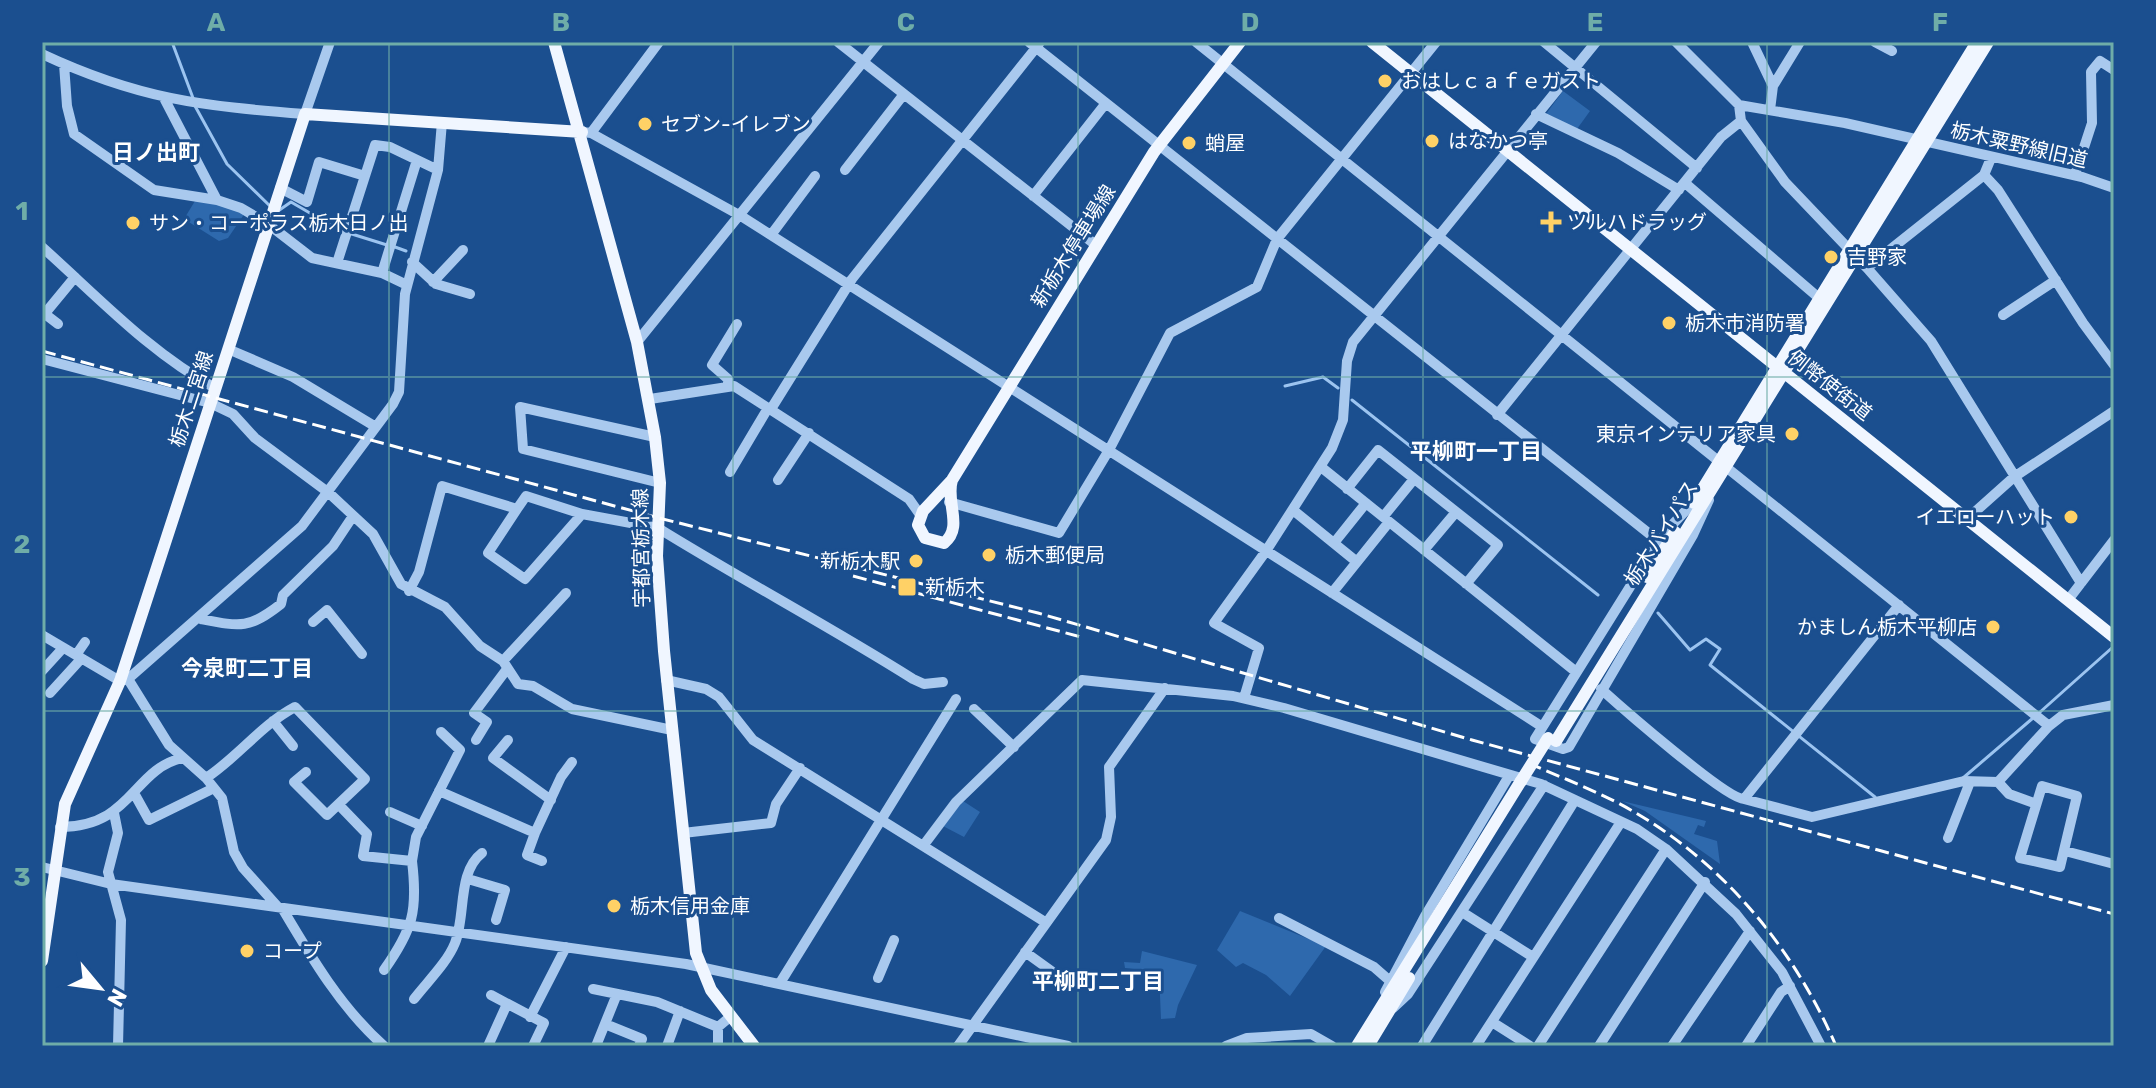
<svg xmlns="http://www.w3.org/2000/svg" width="2156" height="1088" font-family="Rubik,'Noto Sans JP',sans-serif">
  <rect width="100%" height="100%" fill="#1b4f8f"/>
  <path fill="#2e69ad" d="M1563 91 1590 111 1577 129 1546 114Z
    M195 201 217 202 245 213 228 238 219 241 184 219Z
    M963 801 980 812 964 837 941 825Z
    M1622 801 1706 821 1704 827 1698 825 1694 834 1717 841 1720 864 1645 811Z
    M1240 911 1326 946 1290 996 1266 975 1243 963 1236 967 1217 950Z
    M1142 951 1197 965 1178 1005 1175 1018 1161 1019 1159 972 1125 968 1124 962 1140 963Z"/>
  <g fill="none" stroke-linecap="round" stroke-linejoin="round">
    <path stroke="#9cc4f0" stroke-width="3" d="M172 42 193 98
      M195 106 227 164 271 207
      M278 211 291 202 339 230 387 245
      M395 247 406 251
      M1285 386 1323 377 1338 388
      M1352 400 1598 595
      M1658 613 1690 650 1706 639 1720 649 1710 665 1875 797
      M2039 713 2114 646
      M1963 778 2033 718"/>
    <path stroke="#a9c9ee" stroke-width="10" d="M838 42 1097 246
      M1029 42 1666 547
      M1196 42 2049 726 2063 715 2114 705
      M1544 42 1697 168
      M1676 42 1739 105 1741 121 1785 182 1867 268 1984 175 1991 158
      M1752 42 1773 86
      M1875 42 1892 51
      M42 54C138 99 201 106 305 114L330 42
      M64 64 67 106 74 134 154 190 217 200 241 208 268 224 312 258 382 273 407 285
      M165 100 217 200
      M1739 105 1845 123 2082 177 2114 188
      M1770 110 1773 86 1800 42
      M1536 114 1618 153 1679 190
      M582 132 591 133 741 216 1541 726
      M591 133 659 42
      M845 170 904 94
      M1984 175 1998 190 2083 323 2114 365
      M2075 175 2092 123 2091 72 2100 61 2114 70
      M1685 183 1819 298
      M280 188 307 202 319 162 365 176
      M1033 196 1106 103
      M771 235 815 176
      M42 247C97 296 150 353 215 388
      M412 262 436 284 470 294
      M337 263 375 145 390 147 438 170
      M1867 268 1931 341 2081 583
      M382 273 417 160
      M433 282 463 250
      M45 314 58 324
      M2003 315 2056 280
      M42 317 75 277
      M637 342 879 42
      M228 349 293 377 376 427
      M42 359 210 403 233 414 255 438 329 493 373 534 401 584 445 607 480 646 503 661 518 684 533 686 572 709 672 730
      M728 385V379L712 365 737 324
      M650 399 734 386 909 499 921 516
      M771 409 852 279 1039 44
      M1497 415 1721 137 1741 121
      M655 437 520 407 523 449 660 483
      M1321 467 1575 671
      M730 472 768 408
      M778 480 809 433
      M1347 489 1378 450 1498 545 1466 584
      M949 502 1059 533 1109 450 1170 333 1257 287 1277 239 1436 42
      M1693 503 1671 526 1648 558 1535 739 1563 749 1569 747 1693 535 1709 500
      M517 509 488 553 525 579 582 514 658 528C742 580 829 626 913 679L924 684 943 682
      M1293 510 1357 562
      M1383 517 1414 479
      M1967 519 2014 477 2114 411
      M1334 543 1366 503
      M1424 550 1456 512
      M409 591 419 572 442 486 517 509 526 496 582 514
      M1332 593 1389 522
      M2068 600 2114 540
      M201 619C241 627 249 629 281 604L283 595 333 546 353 516
      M313 622 327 610 362 654
      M42 635 120 681 128 679 302 526 393 404 399 392 405 294 438 170 442 122
      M76 655 85 642
      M503 661 566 593
      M42 671 63 648
      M128 679 169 745 206 778C238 757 261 725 295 707L365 779 327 815 294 782 306 772
      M666 680 706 689 719 697 753 740 1045 922
      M1601 689C1621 707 1726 799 1744 799L1899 605
      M50 693 81 659
      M1244 698 1259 648 1214 623 1266 551 1332 448 1343 420 1347 361 1353 342 1596 42
      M974 709 1014 747
      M273 721 293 746
      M476 740 487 722 474 713 507 669
      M508 740 493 758 551 800
      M206 778 222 798 234 852 243 868 278 907
      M1998 782 2049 726
      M2042 786 2077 796 2060 867 2020 858Z
      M439 791 535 833 527 855 542 861
      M134 793 149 820 214 788
      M1744 799 1812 817 1964 781 1998 782 2009 794 2034 803
      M339 805 367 834 363 856 412 861C418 911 413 929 384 970
      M390 812 422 826
      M114 813 118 833 108 872 121 920 118 1046
      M60 827C132 827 132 770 182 758
      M535 833 561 777 572 762
      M683 833 771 823 776 804 800 768
      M1948 838 1970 782
      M923 846 956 802 1082 680 1233 696 1284 708 1541 784 1637 829 1666 849 1736 914 1782 972 1821 1046
      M2065 851 2114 864
      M412 861 416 837 460 750 441 732
      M42 867 111 884 686 964 1068 1046
      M468 879 505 890 496 920
      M282 908C311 957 341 1008 384 1046
      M1462 912 1533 957
      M1279 918 1374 967 1390 981
      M1025 952 1068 983
      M878 978 894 940
      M780 983 956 699
      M593 989 657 1002 718 1027
      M1385 992 1425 916 1509 776
      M491 995 544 1023 533 1046
      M414 999C427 982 447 963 455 943 466 916 457 872 482 853
      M1393 1008 1408 994 1544 785
      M530 1017 566 947
      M1492 1022 1530 1046
      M605 1024 642 1039 639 1046
      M488 1046 507 1004
      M596 1046 617 994
      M667 1046 680 1011
      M718 1046V1027L730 1017
      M958 1046 1106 840 1111 817 1109 767 1165 688
      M1226 1046 1247 1038 1311 1034 1332 1046
      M1422 1046 1575 800
      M1476 1046 1621 822
      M1538 1046 1666 849
      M1599 1046 1705 882
      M1672 1046 1750 931
      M1746 1046 1781 992 1790 986"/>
    <path stroke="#f0f6ff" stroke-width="12" d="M554 42 637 342 655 437 660 483 657 556 664 651 696 953 711 990 754 1046
      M1372 42 2114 637
      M952 480C945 502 964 527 944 543L925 538 918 525 923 511 952 480 1154 152 1240 42
      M1694 503 1977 42
      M1647 577 1675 532
      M1556 741 1988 42
      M42 961 65 804 120 681 305 114 582 132
      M1357 1046 1521 781
      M1368 1046 1409 978"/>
    <path stroke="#fff" stroke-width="3" stroke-dasharray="14 6" stroke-linecap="butt" d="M42 351 659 518 1038 613 1472 740 2114 914
      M853 576 1081 637
      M1528 763C1558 776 1589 788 1618 803 1717 855 1792 944 1836 1046"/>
    <path stroke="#f0f6ff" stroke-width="12" d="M1521 781 1548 738"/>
  </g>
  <path fill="none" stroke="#6fada8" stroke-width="2" stroke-opacity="0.55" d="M389 42V1046M733 42V1046M1078 42V1046M1423 42V1046M1767 42V1046M42 377H2114M42 711H2114"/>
  <g fill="#ffd166" stroke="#1b4f8f" stroke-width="3">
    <circle cx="1385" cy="81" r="8"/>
    <circle cx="645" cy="124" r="8"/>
    <circle cx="1432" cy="141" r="8"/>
    <circle cx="1189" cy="143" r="8"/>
    <path d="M1547 210h8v8h8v8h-8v8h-8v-8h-8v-8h8z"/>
    <circle cx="133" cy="223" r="8"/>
    <circle cx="1831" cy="257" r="8"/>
    <circle cx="1669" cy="323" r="8"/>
    <circle cx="1792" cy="434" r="8"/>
    <circle cx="2071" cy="517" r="8"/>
    <circle cx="989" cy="555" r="8"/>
    <circle cx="916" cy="561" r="8"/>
    <rect x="897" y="577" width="20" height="20" rx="4"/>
    <circle cx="1993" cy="627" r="8"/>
    <circle cx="614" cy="906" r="8"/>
    <circle cx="247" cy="951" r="8"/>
  </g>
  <g text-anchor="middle" stroke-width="6" stroke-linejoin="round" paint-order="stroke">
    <g font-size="20" fill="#fff" stroke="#1b4f8f" text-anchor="start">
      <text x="1401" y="88">おはしｃａｆｅガスト</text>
      <text x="661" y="131">セブン-イレブン</text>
      <text x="1448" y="148">はなかつ亭</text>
      <text x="1205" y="150">蛸屋</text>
      <text x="1567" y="229">ツルハドラッグ</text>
      <text x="149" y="230">サン・コーポラス栃木日ノ出</text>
      <text x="1847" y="264">吉野家</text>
      <text x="1685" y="330">栃木市消防署</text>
      <text x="1776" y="441" text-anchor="end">東京インテリア家具</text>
      <text x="2055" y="524" text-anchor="end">イエローハット</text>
      <text x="1005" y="562">栃木郵便局</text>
      <text x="900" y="568" text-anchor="end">新栃木駅</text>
      <text x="925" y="594">新栃木</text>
      <text x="1977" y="634" text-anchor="end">かましん栃木平柳店</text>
      <text x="630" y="913">栃木信用金庫</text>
      <text x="263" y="958">コープ</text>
    </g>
    <g font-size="20" fill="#fff" stroke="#1b4f8f">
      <text transform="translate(2019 145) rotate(13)" y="7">栃木粟野線旧道</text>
      <text transform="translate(1073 246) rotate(-58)" y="7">新栃木停車場線</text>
      <text transform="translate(1830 385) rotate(38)" y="7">例幣使街道</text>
      <text transform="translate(191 399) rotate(-72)" y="7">栃木二宮線</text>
      <text transform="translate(1661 533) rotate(-58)" y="7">栃木バイパス</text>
      <text transform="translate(641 548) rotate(-91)" y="7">宇都宮栃木線</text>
    </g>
    <g font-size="22" font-weight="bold" fill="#fff" stroke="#1b4f8f">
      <text x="156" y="160">日ノ出町</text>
      <text x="1476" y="459">平柳町一丁目</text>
      <text x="247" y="676">今泉町二丁目</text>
      <text x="1098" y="989">平柳町二丁目</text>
    </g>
  </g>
  <rect width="2156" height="1088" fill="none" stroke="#1b4f8f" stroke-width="88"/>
  <g transform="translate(100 988) rotate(119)" stroke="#1b4f8f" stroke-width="6" paint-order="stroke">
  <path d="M0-6L14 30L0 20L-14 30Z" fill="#ffffff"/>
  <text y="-12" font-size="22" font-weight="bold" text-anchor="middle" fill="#ffffff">N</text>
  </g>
  <rect x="44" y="44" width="2068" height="1000" fill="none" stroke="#6fada8" stroke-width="3"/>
  <g font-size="26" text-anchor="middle" font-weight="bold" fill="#6fada8">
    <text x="216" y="31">A</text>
    <text x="561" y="31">B</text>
    <text x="906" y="31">C</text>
    <text x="1250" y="31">D</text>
    <text x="1595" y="31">E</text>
    <text x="1940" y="31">F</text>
    <text x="22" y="220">1</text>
    <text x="22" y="553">2</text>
    <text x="22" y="886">3</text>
  </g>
</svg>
